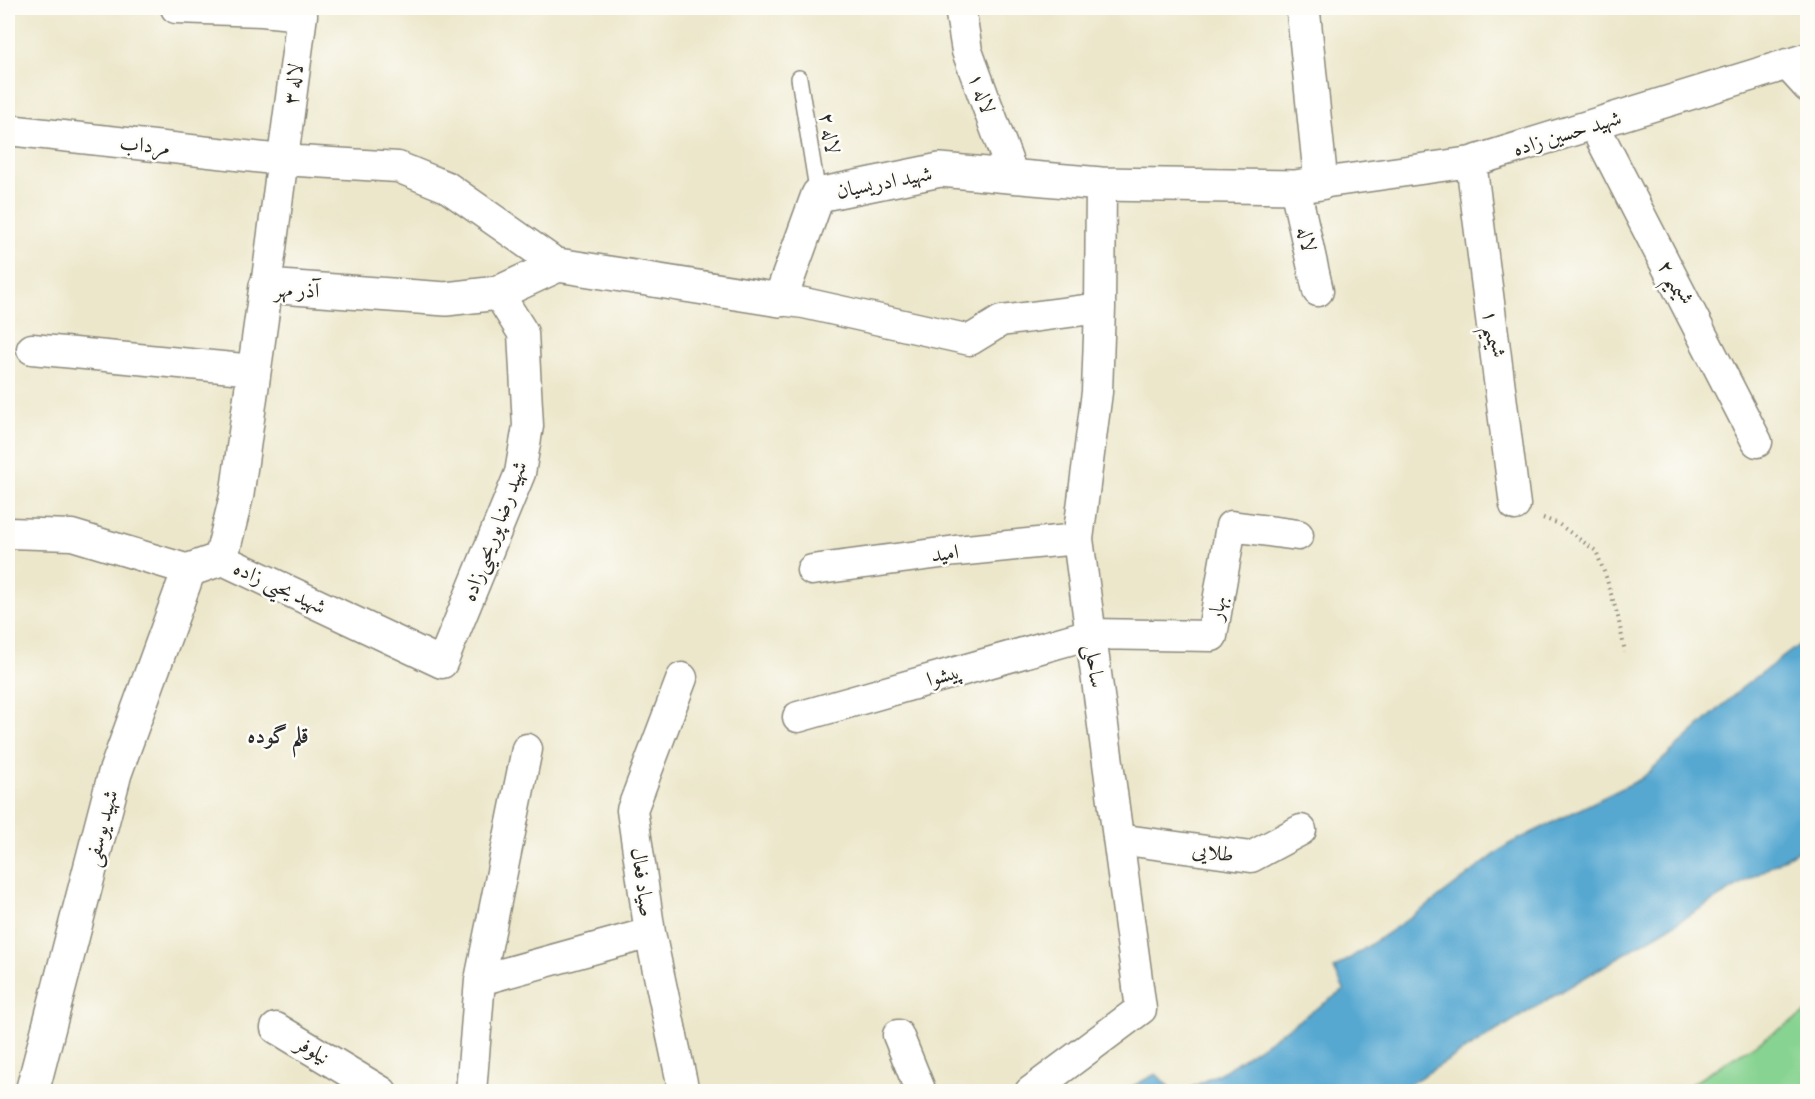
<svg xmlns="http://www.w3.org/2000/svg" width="1815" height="1099" font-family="Vollkorn,Amiri,serif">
  <rect width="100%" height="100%" fill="#fdfcf7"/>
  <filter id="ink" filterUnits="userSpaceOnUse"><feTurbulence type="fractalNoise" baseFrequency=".0167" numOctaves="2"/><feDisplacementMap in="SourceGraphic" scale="12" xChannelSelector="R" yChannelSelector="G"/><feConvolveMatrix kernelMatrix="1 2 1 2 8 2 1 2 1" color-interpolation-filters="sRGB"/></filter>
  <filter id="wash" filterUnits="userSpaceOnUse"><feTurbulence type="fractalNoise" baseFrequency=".008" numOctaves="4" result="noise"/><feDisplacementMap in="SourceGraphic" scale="24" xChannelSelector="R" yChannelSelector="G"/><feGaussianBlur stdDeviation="1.35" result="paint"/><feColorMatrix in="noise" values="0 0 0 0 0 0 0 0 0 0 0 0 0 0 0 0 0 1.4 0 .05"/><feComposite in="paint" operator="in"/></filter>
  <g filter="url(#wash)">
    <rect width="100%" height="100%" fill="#ece7cb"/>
    <path fill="#87d391" stroke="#597f5e" stroke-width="1.5" d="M1807 1012V1091H1680Z"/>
    <path fill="#56a8d1" stroke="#406a7e" stroke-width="1.5" d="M1807 639V845L1532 1009 1398 1091H1185L1224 1071 1344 990 1334 969 1426 907 1509 844 1641 779 1743 687Z
      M1156 1074 1173 1091H1123Z"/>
  </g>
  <g filter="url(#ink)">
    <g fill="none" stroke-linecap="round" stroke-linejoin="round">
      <g stroke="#8c897b" stroke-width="18">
        <path id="lane" d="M799 78 818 195"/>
      </g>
      <g stroke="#8c897b" stroke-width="33">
        <path id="street" d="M176 8 262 11 302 15
          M960 8 967 51 1013 176
          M1787 64 1808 87
          M1594 125 1757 442
          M8 130 282 160 398 167 447 187 558 265
          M1471 162 1515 505
          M1321 183 1471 162 1808 58
          M1295 187 1318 291
          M266 286 302 15 301 8
          M780 300 804 303 970 340 1001 321 1100 308
          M32 349 254 370
          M8 533 72 535 189 570
          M221 559 442 663 520 473 528 426 523 333 498 293
          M812 570 956 551 1078 539
          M682 678 632 810 650 933 684 1092
          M798 717 1090 634 1212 636 1231 526 1298 535
          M1118 839 1251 857 1301 830
          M480 980 527 749
          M276 1028 382 1092
          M898 1035 921 1092
          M471 1092 480 980 650 933
          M1030 1092 1141 1009 1078 539 1097 392 1100 308 1101 184"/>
      </g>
      <g stroke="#8c897b" stroke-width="36">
        <path id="secondary" d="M32 1092 115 773 189 570 221 559 237 494 266 286 446 299 498 293 558 265 780 300 818 195 940 170 1101 184 1295 187 1321 183 1303 8"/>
      </g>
      <path stroke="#8c897b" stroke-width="4" stroke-dasharray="1.5 4.5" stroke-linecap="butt" d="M1543 518 1557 523 1596 551 1606 577 1618 617 1625 652"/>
      <use href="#lane" stroke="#fff" stroke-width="15"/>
      <use href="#street" stroke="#fff" stroke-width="30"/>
      <use href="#secondary" stroke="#fff" stroke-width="33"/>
    </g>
  </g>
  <g text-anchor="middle" stroke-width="5" stroke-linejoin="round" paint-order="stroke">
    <g font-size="21" fill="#2b2b2b" stroke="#fdfcf7">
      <text transform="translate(293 84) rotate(-82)" y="7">لاله ۳</text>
      <text transform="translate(982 93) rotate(70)" y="7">لاله ۱</text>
      <text transform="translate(830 133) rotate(81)" y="7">لاله ۲</text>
      <text transform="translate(1567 133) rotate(-17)" y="7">شهید حسین زاده</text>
      <text transform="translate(145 145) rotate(6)" y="7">مرداب</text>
      <text transform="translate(884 182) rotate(-11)" y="7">شهید ادریسیان</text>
      <text transform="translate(1307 239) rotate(77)" y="7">لاله</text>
      <text transform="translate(1675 283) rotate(63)" y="7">شیمیم ۲</text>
      <text transform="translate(297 290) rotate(1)" y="7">آذر مهر</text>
      <text transform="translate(1493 334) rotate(83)" y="7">شیمیم ۱</text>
      <text transform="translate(494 531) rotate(-69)" y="7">شهید رضا پوریحیی‌زاده</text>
      <text transform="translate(945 553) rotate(-7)" y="7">امید</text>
      <text transform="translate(280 587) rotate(25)" y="7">شهید یحیی زاده</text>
      <text transform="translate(1217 608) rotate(-80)" y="7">بهار</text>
      <text transform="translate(1095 666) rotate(82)" y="7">ساحلی</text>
      <text transform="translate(944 675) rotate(-16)" y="7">پیشوا</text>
      <text transform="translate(101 828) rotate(-75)" y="7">شهید یوسفی</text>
      <text transform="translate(1213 852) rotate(8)" y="7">طلایی</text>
      <text transform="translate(643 882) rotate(82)" y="7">صیاد فعال</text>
      <text transform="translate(313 1050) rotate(31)" y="7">نیلوفر</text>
    </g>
    <g font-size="22" font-weight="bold" fill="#2b2b2b" stroke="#fdfcf7">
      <text x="278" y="743">قلم گوده</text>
    </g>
  </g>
  <rect width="1815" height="1099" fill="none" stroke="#fdfcf7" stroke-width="30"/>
</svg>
